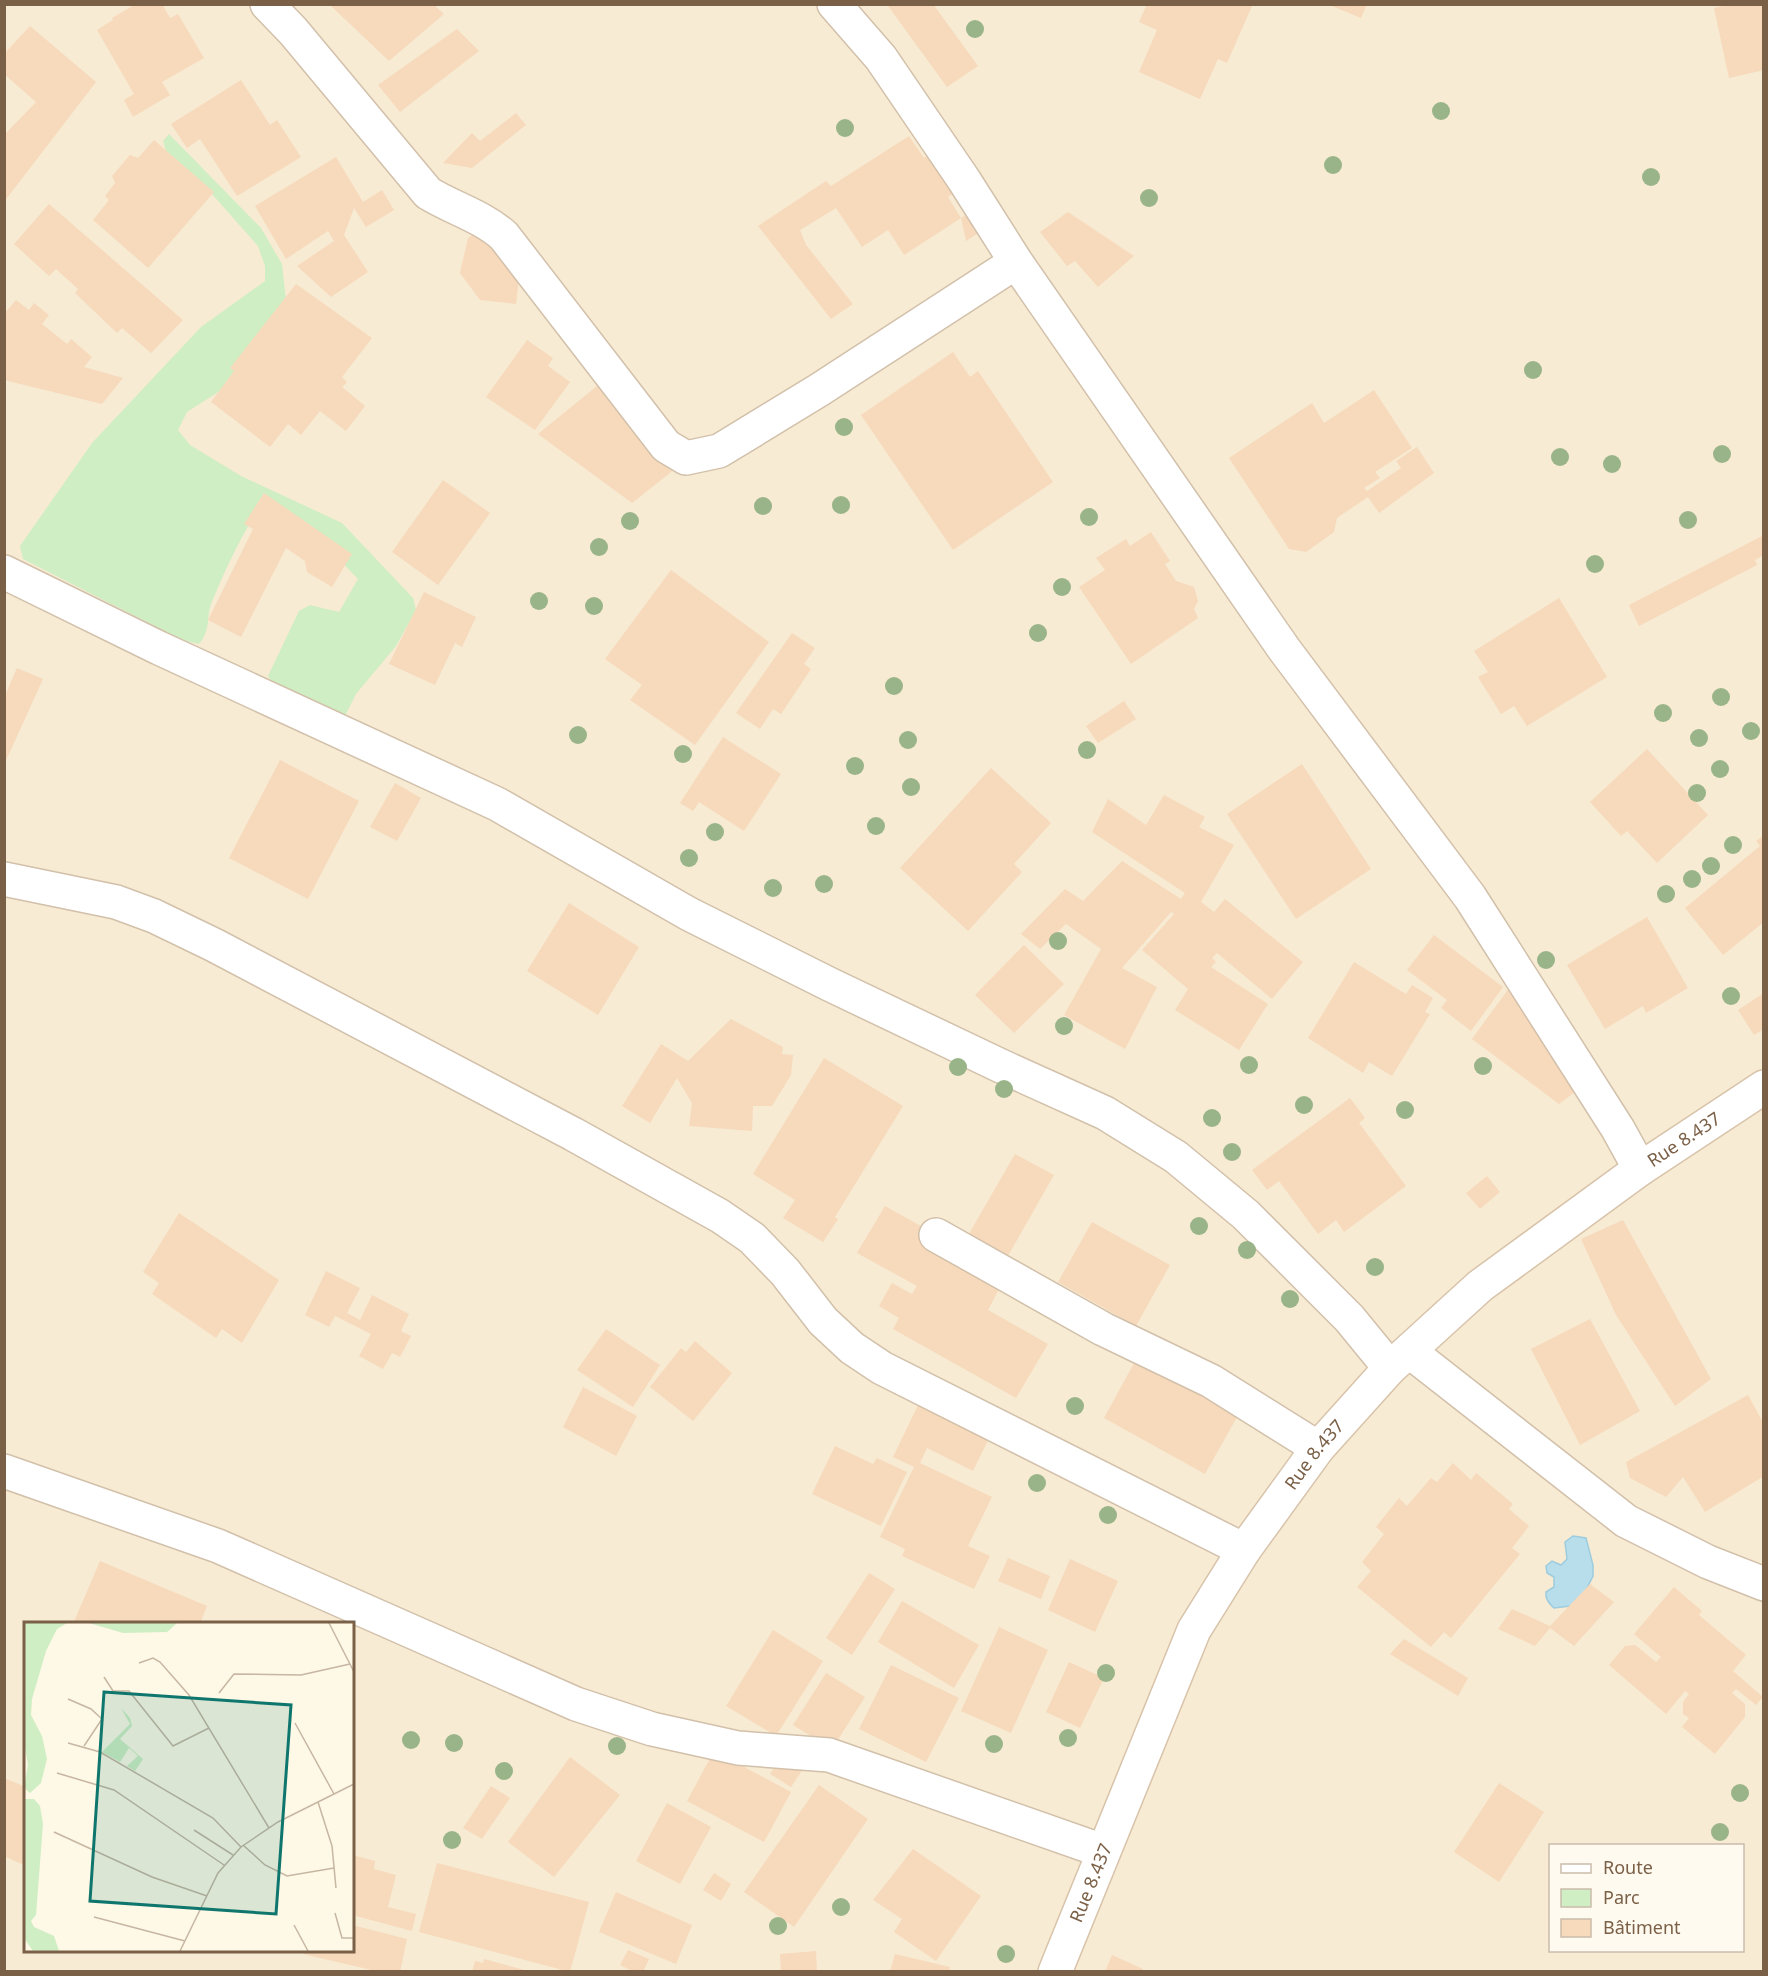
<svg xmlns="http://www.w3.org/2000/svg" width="1768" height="1976" font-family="'Noto Sans',sans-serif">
  <rect width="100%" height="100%" fill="#fef8e6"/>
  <path fill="#f7ebd4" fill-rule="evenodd" d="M5 5H1763V1971L5 1972ZM26 1624H352V1950H26ZM1550 1846H1742V1950H1550Z"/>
  <path fill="#cfeec3" d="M169 134 261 228 282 264 286 301 223 389 187 412 178 430 190 445 241 476 342 523 413 598 416 610 396 646 356 694 345 716 275 687 268 676 299 611 310 605 339 612 358 579 327 547 255 514C238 543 224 572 211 604 206 619 211 630 199 644L182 640 23 559 20 546 92 443 201 327 265 281V266L258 246 204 185 166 152 163 141Z"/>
  <path fill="#b8deeb" stroke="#9dccde" stroke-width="1.5" d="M1573 1536 1586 1538 1593 1565V1576L1583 1596 1570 1606 1554 1608C1549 1603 1545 1599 1546 1592L1554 1587V1577L1547 1573 1546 1566 1552 1561 1561 1565 1567 1559 1565 1542Z"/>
  <path fill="#f7d9bb" d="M136 4H162L170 18 178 14 204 58 162 82 170 95 133 117 124 100 134 94 97 30 113 20 112 18Z
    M329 4H433L444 14 389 61Z
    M891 4H933L978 66 947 87 888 6Z
    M1147 4H1248L1252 6 1227 63 1218 59 1200 99 1139 72 1157 30 1139 22Z
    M1327 4H1367L1361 18Z
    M1731 4H1764V70L1729 78 1714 8Z
    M30 26 96 82 4 202V135L36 102 4 74V54Z
    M457 29 479 51 400 112 378 85Z
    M241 80 270 125 277 120 301 157 237 196 200 139 187 148 171 124Z
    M516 113 526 125 472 168 443 163 472 133 480 141Z
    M909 136 924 158 931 153 955 192 948 197 961 218 904 255 888 230 862 247 836 208 800 230 806 245 853 304 831 319 758 226 826 181 831 186Z
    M154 140 214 192 148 268 93 220 109 200 105 196 115 183 112 176 130 155 138 158Z
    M336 157 363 202 382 190 394 210 366 227 354 208 344 235 368 272 331 297 297 266 334 241 328 231 286 259 255 206Z
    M49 204 183 320 151 353 122 328 117 333 75 293 78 289 56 269 49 276 14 244Z
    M974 209 986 228 966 241 961 218Z
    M1068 212 1134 256 1098 287 1075 261 1067 266 1040 232Z
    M484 226 520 271 516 304 480 300 460 273 468 238Z
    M296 284 372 338 342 377 347 382 342 387 365 406 346 431 320 411 301 435 288 424 270 447 211 402 234 371 230 368Z
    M16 300 29 310 34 303 49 315 42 324 67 344 71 339 92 357 84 367 123 378 102 404 4 380V314Z
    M527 340 553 358 548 366 570 382 535 430 486 397Z
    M953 352 970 377 978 371 1053 482 953 550 861 415Z
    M597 386 649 453 659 447 675 469 632 503 538 434Z
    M1374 390 1412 448 1375 472 1380 478 1364 488 1367 491 1401 468 1396 461 1417 447 1434 473 1379 513 1368 497 1337 518 1334 532 1306 552 1289 549 1229 458 1312 403 1324 423Z
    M443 480 490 513 438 585 392 552Z
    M264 493 352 554 332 587 307 572 305 561 286 548 241 637 208 620 253 529 244 524Z
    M1151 532 1170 561 1165 564 1176 581 1194 587 1198 601 1194 609 1198 618 1131 664 1079 587 1105 570 1096 558 1126 539 1130 546Z
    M1762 536 1764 540V555L1755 560 1757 565 1639 626 1629 605Z
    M671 570 769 642 695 745 630 700 642 685 605 659Z
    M424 592 476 617 462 647 455 643 435 685 389 664Z
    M1559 598 1607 677 1527 726 1514 706 1501 714 1478 677 1488 672 1474 651Z
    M792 633 815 648 804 664 811 669 781 714 773 709 760 729 736 713Z
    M17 668 43 679 4 765V698Z
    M1124 701 1136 719 1098 743 1086 726Z
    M723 737 781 774 744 831 699 802 693 811 680 803Z
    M1647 749 1708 815 1657 863 1627 831 1621 836 1590 802Z
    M280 760 359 801 308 899 229 858Z
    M1302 764 1371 869 1296 919 1227 814Z
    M991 768 1051 823 1014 864 1022 872 968 931 900 868Z
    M395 783 421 798 397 841 370 827Z
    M1164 795 1205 817 1199 827 1234 845 1201 902 1214 912 1225 899 1303 962 1272 999 1217 953 1212 958 1216 962 1211 967 1268 1004 1239 1050 1175 1010 1188 989 1142 950 1174 914 1171 912 1122 968 1157 987 1125 1049 1064 1015 1101 949 1066 924 1040 949 1021 934 1065 889 1083 901 1122 861 1181 899 1185 893 1092 832 1108 799 1146 825Z
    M1764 835V922L1723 955 1685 908 1760 846 1756 841Z
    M569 903 639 947 598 1015 527 971Z
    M1647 917 1688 988 1646 1013 1643 1006 1605 1029 1567 965Z
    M1434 935 1503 987 1471 1031 1441 1008 1447 1000 1407 970Z
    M1024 945 1064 984 1014 1033 975 995Z
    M1354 962 1406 994 1412 985 1433 998 1425 1012 1430 1014 1392 1076 1369 1062 1363 1073 1308 1038Z
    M1512 984 1575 1092 1559 1104 1472 1039Z
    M1764 993V1029L1754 1035 1738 1010Z
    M731 1019 783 1047 782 1054 793 1055 791 1075 772 1106H753L752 1131 689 1126 692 1103 677 1078 650 1123 622 1106 661 1044 688 1061Z
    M824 1058 903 1106 835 1217 838 1219 823 1242 783 1218 795 1200 753 1174Z
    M1350 1098 1365 1118 1359 1123 1406 1186 1344 1232 1336 1220 1318 1234 1279 1181 1267 1190 1252 1170Z
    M1015 1154 1054 1175 1005 1261 966 1239Z
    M1487 1176 1500 1192 1480 1209 1466 1193Z
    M885 1206 1007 1274 988 1310 1048 1344 1016 1398 893 1329 899 1318 879 1306 892 1283 912 1294 917 1286 857 1253Z
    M179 1213 279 1280 242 1343 222 1329 216 1338 152 1294 159 1283 143 1272Z
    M1623 1220 1711 1379 1675 1406 1616 1315 1581 1239Z
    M1092 1222 1170 1265 1136 1326 1058 1282Z
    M326 1271 360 1288 347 1313 360 1320 372 1295 409 1314 401 1331 411 1336 400 1357 392 1353 383 1369 359 1356 371 1334 335 1316 329 1327 305 1315Z
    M1590 1319 1640 1411 1580 1445 1531 1349Z
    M606 1329 660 1365 633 1407 577 1370Z
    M695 1341 732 1373 693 1421 650 1387 681 1348 686 1352Z
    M1139 1354 1241 1410 1205 1474 1104 1418Z
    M583 1387 637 1416 616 1456 563 1427Z
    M1748 1395 1764 1424V1476L1705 1512 1683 1477 1666 1497 1630 1478 1626 1462Z
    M920 1401 999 1418 973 1471 927 1448 920 1463 992 1497 968 1546 990 1556 974 1589 902 1556 905 1549 880 1537 914 1467 893 1457Z
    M835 1446 873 1464 877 1458 907 1472 881 1526 812 1494Z
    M1453 1463 1471 1480 1476 1473 1513 1504 1509 1509 1529 1526 1512 1548 1520 1554 1451 1638 1444 1632 1431 1647 1357 1587 1371 1571 1362 1562 1384 1534 1376 1527 1399 1498 1407 1506 1431 1478 1437 1482Z
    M1008 1558 1050 1576 1041 1599 998 1581Z
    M1070 1559 1118 1581 1095 1632 1048 1610Z
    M100 1561 207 1606 200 1624H73Z
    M869 1573 895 1589 852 1655 826 1638Z
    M1590 1584 1614 1602 1574 1646 1550 1628 1535 1646 1498 1629 1512 1609 1550 1626Z
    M1674 1587 1702 1611 1699 1615 1746 1655 1733 1671 1763 1697 1756 1705 1736 1689 1732 1693 1745 1704V1717L1715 1754 1682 1727 1689 1718 1683 1714V1702L1689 1694 1685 1691 1666 1714 1609 1665 1625 1646 1635 1645 1656 1662 1661 1657 1634 1634Z
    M902 1601 979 1645 954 1688 878 1642Z
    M999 1627 1048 1650 1011 1733 961 1711Z
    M773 1630 823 1661 776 1736 726 1706Z
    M1404 1639 1468 1678 1458 1696 1390 1654Z
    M1069 1662 1104 1678 1080 1728 1046 1712Z
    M891 1665 959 1698 926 1762 859 1729Z
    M826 1673 865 1697 832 1749 793 1725Z
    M714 1751 791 1792 764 1842 687 1801Z
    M784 1753 805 1766 791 1787 770 1774Z
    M570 1757 620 1795 554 1877 508 1842Z
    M4 1778 26 1787V1866L4 1856Z
    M1499 1783 1544 1812 1499 1882 1454 1852Z
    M819 1785 868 1819 794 1927 744 1892Z
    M491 1786 510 1798 482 1839 463 1828Z
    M667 1803 711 1827 680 1884 636 1861Z
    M913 1849 981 1896 936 1961 894 1932 902 1919 873 1900Z
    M352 1855 375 1861 374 1869 396 1875 388 1907 416 1914 412 1931 352 1915Z
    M437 1863 589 1902 570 1972 419 1932Z
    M714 1873 731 1884 721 1901 703 1890Z
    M616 1892 692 1925 676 1964 599 1932Z
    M352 1925 407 1939 400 1972H380L303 1954 304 1950H352Z
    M628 1950 649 1959 643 1972H634L620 1965Z
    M816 1951 817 1972H781L780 1954Z
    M895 1954 950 1967 949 1972H890Z
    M1112 1955 1143 1969 1142 1972H1105Z
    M484 1959 528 1971 527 1972H472L475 1961 483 1963Z"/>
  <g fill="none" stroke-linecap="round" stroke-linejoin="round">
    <g stroke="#d2c0aa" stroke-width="36">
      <path id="minor" d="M267 4 293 31 428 193C452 208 482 216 504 236L666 446 686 458 719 451 819 390 1016 262
        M834 4 881 58 964 180 1016 262 1284 649 1470 897 1618 1129 1640 1169
        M4 572 159 648 497 804 689 914 831 985 1001 1066 1105 1113 1176 1157 1246 1215 1349 1318 1390 1368
        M4 879 116 902 154 916 214 945 573 1134 720 1216 752 1238 785 1272 823 1321 852 1348 882 1368 1244 1550
        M936 1235 1103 1329 1211 1381 1318 1448
        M1409 1351 1626 1521 1708 1562 1764 1584
        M4 1471 218 1546 576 1704 652 1729 738 1748 829 1755 1103 1851"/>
    </g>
    <g stroke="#d8c3aa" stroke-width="36">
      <g id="secondary">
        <path id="s1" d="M1055 1972 1194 1630 1244 1550 1318 1448 1390 1368 1480 1286 1640 1169 1764 1087"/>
      </g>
    </g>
    <use href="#minor" stroke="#fff" stroke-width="33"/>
    <use href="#secondary" stroke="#fff" stroke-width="33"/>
  </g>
  <g fill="#99b488">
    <circle cx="975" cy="29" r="9"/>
    <circle cx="1441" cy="111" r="9"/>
    <circle cx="845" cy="128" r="9"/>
    <circle cx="1333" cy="165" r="9"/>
    <circle cx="1651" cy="177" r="9"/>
    <circle cx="1149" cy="198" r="9"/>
    <circle cx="1533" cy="370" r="9"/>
    <circle cx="844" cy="427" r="9"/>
    <circle cx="1722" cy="454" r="9"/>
    <circle cx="1560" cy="457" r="9"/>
    <circle cx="1612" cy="464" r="9"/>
    <circle cx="841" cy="505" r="9"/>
    <circle cx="763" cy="506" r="9"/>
    <circle cx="1089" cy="517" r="9"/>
    <circle cx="1688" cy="520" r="9"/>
    <circle cx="630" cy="521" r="9"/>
    <circle cx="599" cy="547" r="9"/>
    <circle cx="1595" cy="564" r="9"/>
    <circle cx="1062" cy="587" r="9"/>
    <circle cx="539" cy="601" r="9"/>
    <circle cx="594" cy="606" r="9"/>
    <circle cx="1038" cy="633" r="9"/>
    <circle cx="894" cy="686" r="9"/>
    <circle cx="1721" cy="697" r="9"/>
    <circle cx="1663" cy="713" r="9"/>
    <circle cx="1751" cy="731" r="9"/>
    <circle cx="578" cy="735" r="9"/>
    <circle cx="1699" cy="738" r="9"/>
    <circle cx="908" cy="740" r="9"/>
    <circle cx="1087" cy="750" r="9"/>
    <circle cx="683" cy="754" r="9"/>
    <circle cx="855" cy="766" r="9"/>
    <circle cx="1720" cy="769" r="9"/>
    <circle cx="911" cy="787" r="9"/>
    <circle cx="1697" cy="793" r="9"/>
    <circle cx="876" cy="826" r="9"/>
    <circle cx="715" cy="832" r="9"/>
    <circle cx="1733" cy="845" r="9"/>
    <circle cx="689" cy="858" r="9"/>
    <circle cx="1711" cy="866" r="9"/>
    <circle cx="1692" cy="879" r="9"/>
    <circle cx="824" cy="884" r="9"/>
    <circle cx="773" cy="888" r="9"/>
    <circle cx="1666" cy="894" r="9"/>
    <circle cx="1058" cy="941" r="9"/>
    <circle cx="1546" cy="960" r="9"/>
    <circle cx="1731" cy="996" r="9"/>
    <circle cx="1064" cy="1026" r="9"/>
    <circle cx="1249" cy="1065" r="9"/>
    <circle cx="1483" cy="1066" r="9"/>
    <circle cx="958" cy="1067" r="9"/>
    <circle cx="1004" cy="1089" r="9"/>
    <circle cx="1304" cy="1105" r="9"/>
    <circle cx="1405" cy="1110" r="9"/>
    <circle cx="1212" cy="1118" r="9"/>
    <circle cx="1232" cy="1152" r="9"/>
    <circle cx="1199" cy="1226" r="9"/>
    <circle cx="1247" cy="1250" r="9"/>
    <circle cx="1375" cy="1267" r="9"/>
    <circle cx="1290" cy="1299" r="9"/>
    <circle cx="1075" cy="1406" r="9"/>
    <circle cx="1037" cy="1483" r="9"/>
    <circle cx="1108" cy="1515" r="9"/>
    <circle cx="1106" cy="1673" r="9"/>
    <circle cx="1068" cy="1738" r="9"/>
    <circle cx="411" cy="1740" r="9"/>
    <circle cx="454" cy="1743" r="9"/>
    <circle cx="994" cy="1744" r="9"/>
    <circle cx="617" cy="1746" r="9"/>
    <circle cx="504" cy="1771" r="9"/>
    <circle cx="1740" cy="1793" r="9"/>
    <circle cx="1720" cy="1832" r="9"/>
    <circle cx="452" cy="1840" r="9"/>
    <circle cx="841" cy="1907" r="9"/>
    <circle cx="778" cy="1926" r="9"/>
    <circle cx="1006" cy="1954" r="9"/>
  </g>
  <g text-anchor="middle" stroke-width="4.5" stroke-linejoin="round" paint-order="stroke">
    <g font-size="18" fill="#7b6048" stroke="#fffaef">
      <text dy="6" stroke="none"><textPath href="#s1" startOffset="1070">Rue 8.437</textPath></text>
      <text dy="6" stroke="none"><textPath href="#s1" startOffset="582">Rue 8.437</textPath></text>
      <text dy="6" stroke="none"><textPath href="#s1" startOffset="96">Rue 8.437</textPath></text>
    </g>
  </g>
  <g transform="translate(24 1622)">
    <rect width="330" height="330" fill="#fef8e6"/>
    <path d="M0 1H43L33 7 22 29 8 77 7 93 18 114 23 137 17 161 6 171 0 166 4 143 0 120ZM65 1H153L143 10 99 11ZM97 86 106 96 108 104 96 117 119 137 111 149 103 144 114 134 105 126 96 140 78 130 106 102ZM0 177H10L16 184 19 202 12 293 7 299 10 305 30 314 35 329H9L0 316Z" fill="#cfeec3"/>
    <path fill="none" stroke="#c6b6a2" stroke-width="1.5" d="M305 1 330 50M115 41 129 36 136 40 165 73 245 206M80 55 89 69H105L149 124 185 106M195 71 210 52 277 53 326 42M44 77 67 87 78 97 60 124M271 101 310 172M44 121 76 130 189 196 217 225M33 151 90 168 200 243M294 180 308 224 312 266M170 208 209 233M30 210 128 255 183 274M219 223 241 243 263 254 310 246M311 291 318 316H330M70 295 161 319M270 303 284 329M156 329 194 251 217 225 254 200 330 162"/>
    <path fill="#0f766e" fill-opacity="0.15" stroke="#0f766e" stroke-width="3" d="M80 70 267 83 252 292 66 279Z"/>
    <rect width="330" height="330" fill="none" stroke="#7b6048" stroke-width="3"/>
  </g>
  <rect width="1768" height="1976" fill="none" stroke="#7b6048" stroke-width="12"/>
  <rect x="1549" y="1844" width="195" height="108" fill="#fffaef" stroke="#cabcac" stroke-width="1.5"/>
  <rect x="1561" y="1864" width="30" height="9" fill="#ffffff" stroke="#cabcac" stroke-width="1.5"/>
  <text x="1603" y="1874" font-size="18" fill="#7b6048">Route</text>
  <rect x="1561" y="1889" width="30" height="18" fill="#cfeec3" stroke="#cabcac" stroke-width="1.5"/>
  <text x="1603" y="1904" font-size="18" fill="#7b6048">Parc</text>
  <rect x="1561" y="1919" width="30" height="18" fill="#f7d9bb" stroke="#cabcac" stroke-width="1.5"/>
  <text x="1603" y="1934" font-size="18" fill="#7b6048">Bâtiment</text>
</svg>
